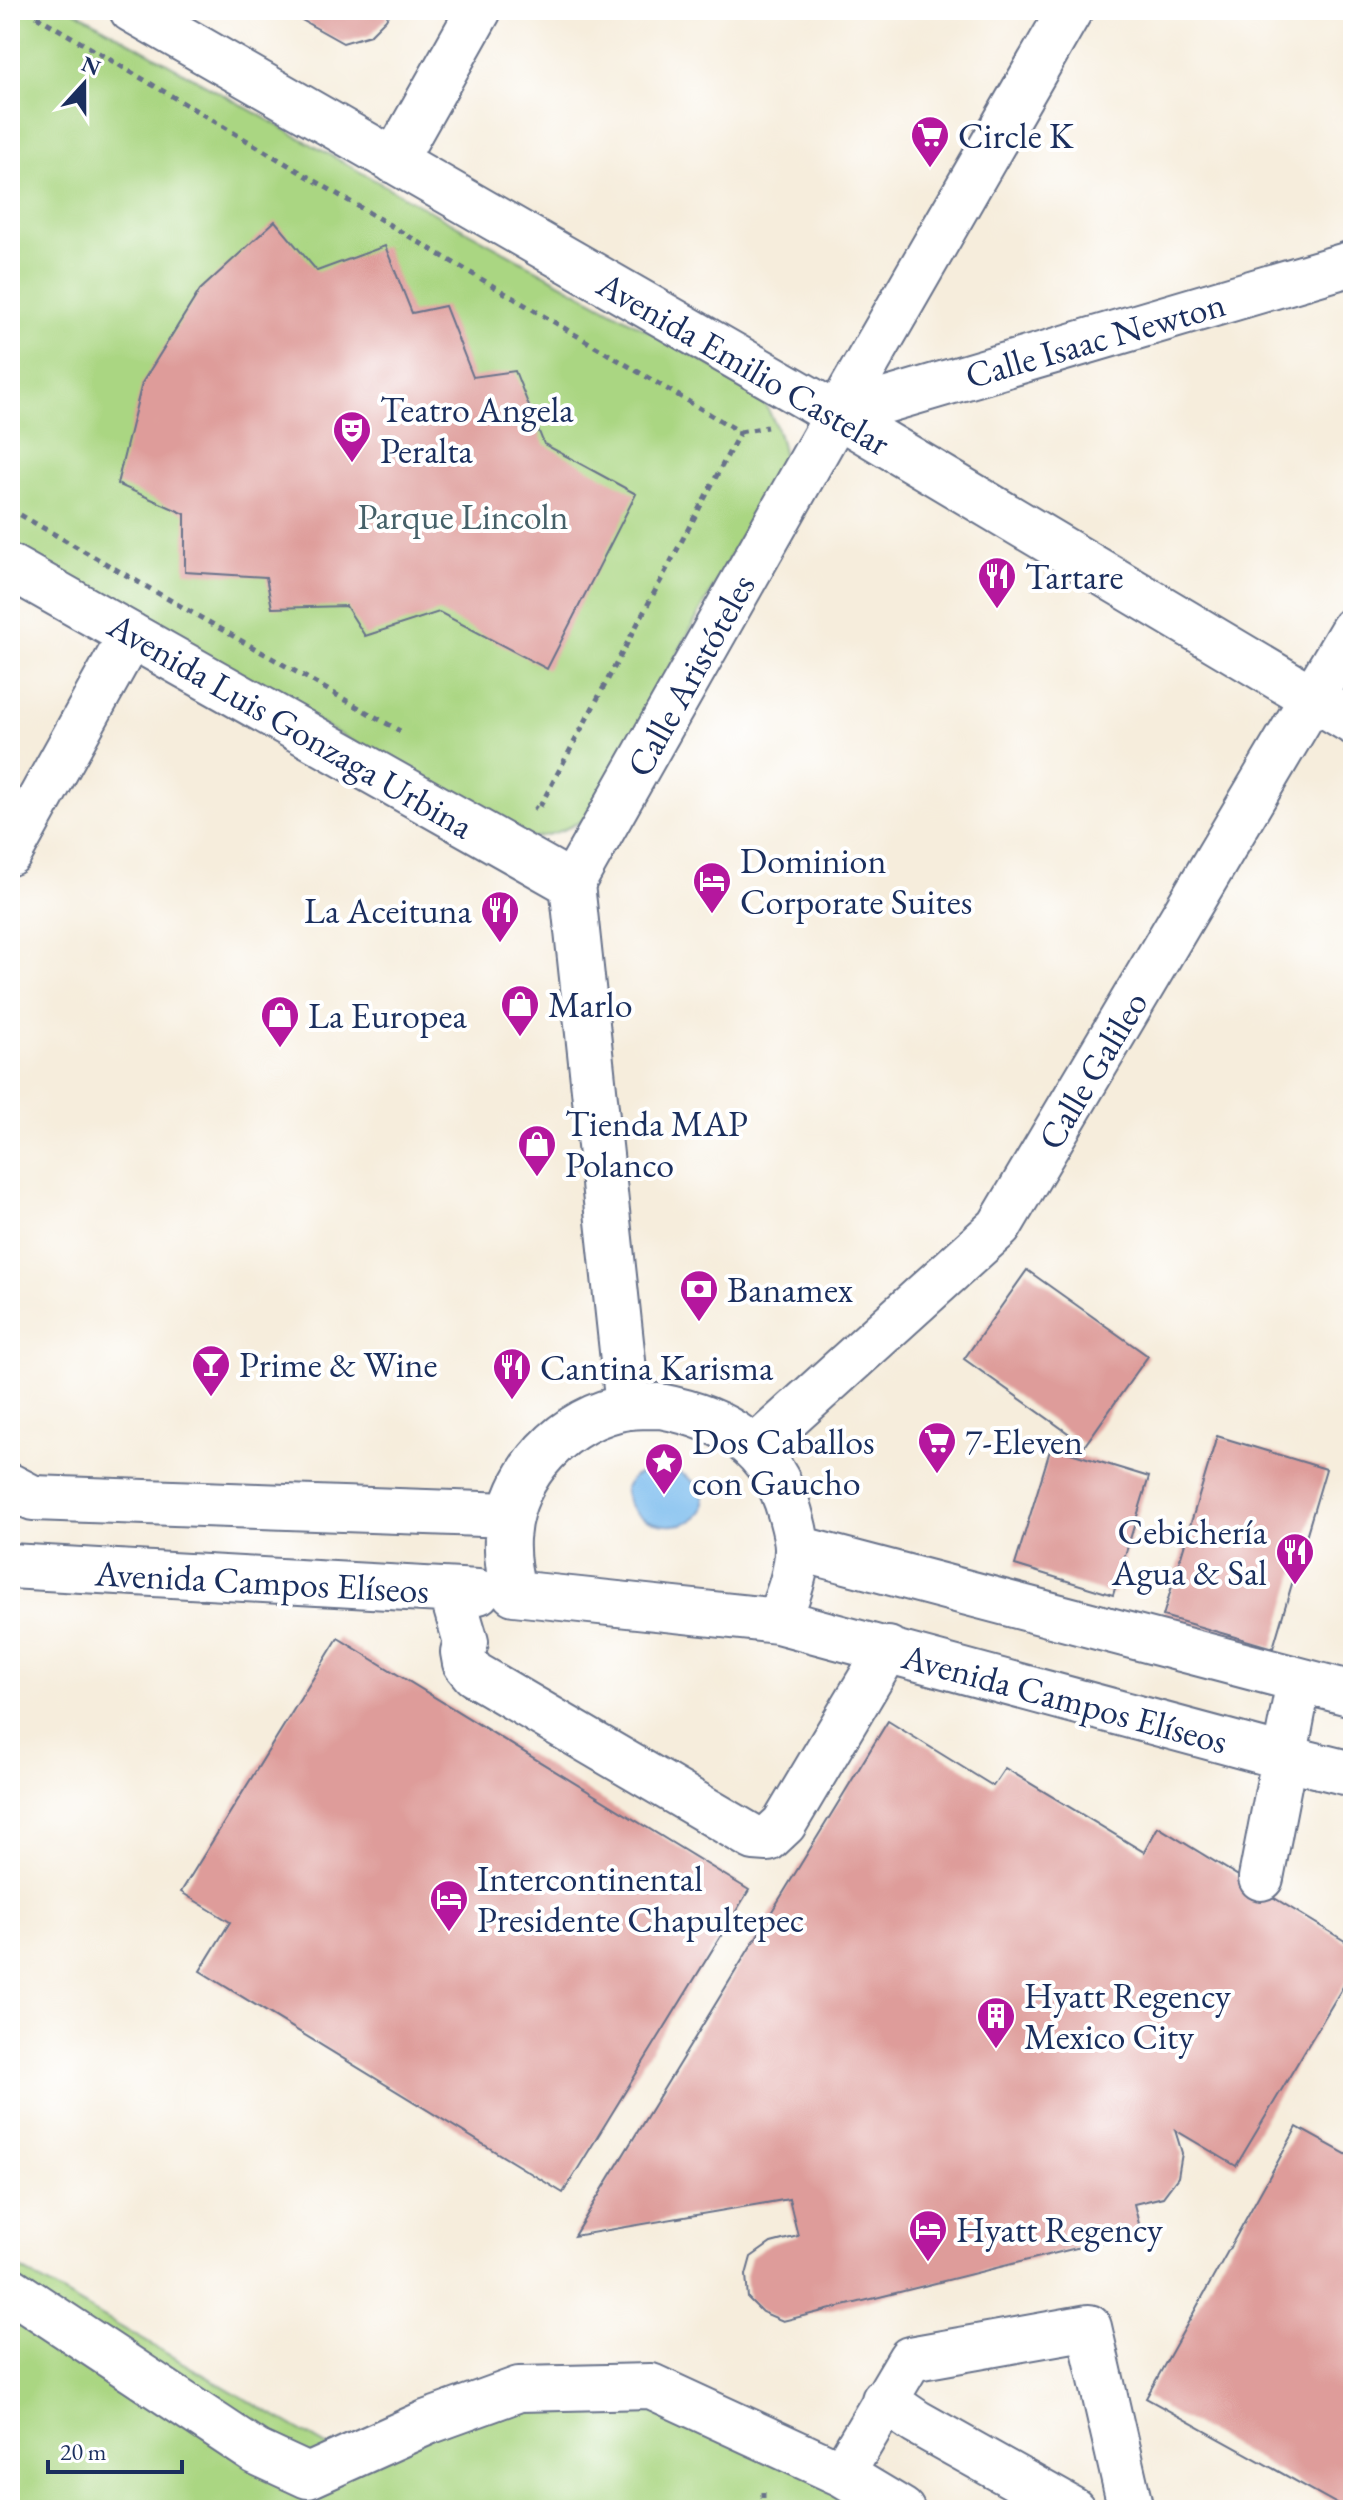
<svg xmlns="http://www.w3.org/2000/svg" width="1363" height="2520" font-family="'EB Garamond',serif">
  <rect width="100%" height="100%" fill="#fff"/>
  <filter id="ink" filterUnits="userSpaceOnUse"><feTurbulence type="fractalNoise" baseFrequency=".0125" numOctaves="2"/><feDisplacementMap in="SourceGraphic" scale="16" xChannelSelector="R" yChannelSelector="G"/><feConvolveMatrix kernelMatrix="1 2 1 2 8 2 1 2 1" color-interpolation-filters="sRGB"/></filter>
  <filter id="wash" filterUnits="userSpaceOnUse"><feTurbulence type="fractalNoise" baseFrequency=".006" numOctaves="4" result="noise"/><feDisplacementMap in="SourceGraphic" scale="32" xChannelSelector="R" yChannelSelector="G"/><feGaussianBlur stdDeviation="1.8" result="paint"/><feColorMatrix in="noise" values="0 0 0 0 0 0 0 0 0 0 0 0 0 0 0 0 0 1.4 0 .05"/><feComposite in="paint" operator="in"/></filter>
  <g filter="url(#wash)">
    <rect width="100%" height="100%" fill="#f6eddc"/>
    <path fill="#aad682" stroke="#628270" stroke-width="2" d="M10 10H73L394 191 754 389C771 411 779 429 784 457L589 817C567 829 550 837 525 838L10 550Z
      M10 2263 330 2448 648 2389 886 2510H10Z"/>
    <path fill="#77baed" stroke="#4974a6" stroke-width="2" d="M652 1468C669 1468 687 1472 698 1487 729 1531 629 1544 625 1488L634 1476Z"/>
    <g id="blocks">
      <path fill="#de9c9a" d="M284 10H391L386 19 370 35 343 43Z
        M275 221 317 271 385 246 412 313 445 306 473 377 515 371 544 444 636 494 547 669 439 612 365 636 346 606 272 608 266 577 185 572V514L117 484 142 383 200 290Z
        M1027 1270 1148 1356 1085 1445 964 1359Z
        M1217 1436 1326 1469 1273 1648 1163 1616Z
        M1051 1447 1149 1477 1113 1595 1015 1565Z
        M338 1638 749 1890 563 2193 200 1971 230 1922 181 1892Z
        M888 1721 993 1786 1005 1768 1144 1852 1158 1827 1353 1946V1970L1236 2166 1175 2130 1182 2153 1178 2177 1163 2197 1134 2204 1141 2232 783 2321 762 2312 748 2298 746 2275 751 2257 771 2243 798 2236 789 2199 574 2236Z
        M1297 2127 1353 2158V2510H1348L1146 2398Z"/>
    </g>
  </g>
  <g filter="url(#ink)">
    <use href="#blocks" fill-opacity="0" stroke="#68728a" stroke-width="2"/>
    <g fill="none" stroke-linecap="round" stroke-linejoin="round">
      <g stroke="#68728a" stroke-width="48">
        <path id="minor" d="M132 10 837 415 1353 722
          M394 161 479 10
          M837 415 1353 263
          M10 567 572 884
          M10 853 131 635
          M660 1406C724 1418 772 1446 790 1513 793 1524 797 1537 797 1549 797 1574 787 1598 778 1621L514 1593C509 1575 506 1557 507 1538 511 1474 565 1416 629 1407 639 1406 650 1406 660 1406Z
          M628 1407 572 884 837 415 1070 10
          M755 1448 999 1227 1353 629
          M10 1486 33 1498 510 1515
          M797 1548 1353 1694
          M10 1566 478 1592
          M451 1591 466 1642 463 1652 465 1663 474 1674 754 1838 768 1839 784 1824 888 1649
          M778 1621 1283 1757 1344 1772 1353 1771
          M1261 1878 1299 1681
          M10 2289 256 2452 308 2476 428 2422 519 2389 651 2386 842 2474 902 2510
          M884 2400 916 2422 1073 2510
          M842 2474 910 2359 1089 2327 1131 2510"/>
      </g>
      <path stroke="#68728a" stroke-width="5" stroke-dasharray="6 6" stroke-linecap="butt" d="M26 10 740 432 538 810 534 807
        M740 432 767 427
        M10 509 400 731
        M763 2510V2487"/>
      <use href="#minor" stroke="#fff" stroke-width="44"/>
    </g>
  </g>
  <defs>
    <g id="supermarket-pin" transform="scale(2)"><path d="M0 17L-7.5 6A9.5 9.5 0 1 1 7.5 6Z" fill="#b5179e" stroke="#fff"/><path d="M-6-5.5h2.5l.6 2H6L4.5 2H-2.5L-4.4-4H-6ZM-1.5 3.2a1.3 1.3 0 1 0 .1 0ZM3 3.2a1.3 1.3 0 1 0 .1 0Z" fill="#fff"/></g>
    <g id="theatre-pin" transform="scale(2)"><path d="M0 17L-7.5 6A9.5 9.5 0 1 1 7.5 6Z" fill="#b5179e" stroke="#fff"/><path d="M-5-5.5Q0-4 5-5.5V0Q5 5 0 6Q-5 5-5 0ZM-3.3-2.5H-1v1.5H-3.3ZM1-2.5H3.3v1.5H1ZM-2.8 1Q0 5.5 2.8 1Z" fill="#fff"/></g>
    <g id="restaurant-pin" transform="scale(2)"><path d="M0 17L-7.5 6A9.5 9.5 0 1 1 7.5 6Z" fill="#b5179e" stroke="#fff"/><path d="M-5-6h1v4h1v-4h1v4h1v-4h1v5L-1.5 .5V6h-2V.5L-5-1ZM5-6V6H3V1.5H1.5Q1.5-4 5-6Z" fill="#fff"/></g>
    <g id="hotel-pin" transform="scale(2)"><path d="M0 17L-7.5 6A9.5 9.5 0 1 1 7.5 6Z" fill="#b5179e" stroke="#fff"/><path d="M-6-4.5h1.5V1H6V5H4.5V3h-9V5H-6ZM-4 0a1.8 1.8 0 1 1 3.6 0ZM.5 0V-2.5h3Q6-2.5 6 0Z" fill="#fff"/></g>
    <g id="shop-pin" transform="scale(2)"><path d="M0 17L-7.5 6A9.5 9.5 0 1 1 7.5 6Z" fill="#b5179e" stroke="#fff"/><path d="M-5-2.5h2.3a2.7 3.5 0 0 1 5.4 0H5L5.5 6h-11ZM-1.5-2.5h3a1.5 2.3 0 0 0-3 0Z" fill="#fff"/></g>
    <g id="bank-pin" transform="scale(2)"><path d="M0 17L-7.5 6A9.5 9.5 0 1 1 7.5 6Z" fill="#b5179e" stroke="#fff"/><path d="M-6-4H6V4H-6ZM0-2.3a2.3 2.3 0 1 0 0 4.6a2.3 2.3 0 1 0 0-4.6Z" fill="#fff"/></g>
    <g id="bar-pin" transform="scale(2)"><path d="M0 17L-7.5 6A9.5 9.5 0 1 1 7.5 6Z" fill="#b5179e" stroke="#fff"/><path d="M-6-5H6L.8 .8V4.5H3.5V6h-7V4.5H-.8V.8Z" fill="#fff"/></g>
    <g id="sight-pin" transform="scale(2)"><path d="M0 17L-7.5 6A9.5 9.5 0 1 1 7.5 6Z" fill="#b5179e" stroke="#fff"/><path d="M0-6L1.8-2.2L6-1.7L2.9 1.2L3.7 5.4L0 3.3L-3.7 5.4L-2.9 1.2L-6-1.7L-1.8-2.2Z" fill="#fff"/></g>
    <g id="building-pin" transform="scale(2)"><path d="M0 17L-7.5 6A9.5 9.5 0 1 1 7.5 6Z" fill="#b5179e" stroke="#fff"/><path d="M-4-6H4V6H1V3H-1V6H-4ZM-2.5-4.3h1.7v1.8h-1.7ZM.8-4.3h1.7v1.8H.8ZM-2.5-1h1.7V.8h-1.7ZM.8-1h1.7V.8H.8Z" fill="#fff"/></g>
  </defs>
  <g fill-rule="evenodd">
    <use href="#supermarket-pin" x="930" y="135"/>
    <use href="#theatre-pin" x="352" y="430"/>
    <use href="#restaurant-pin" x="997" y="576"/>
    <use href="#hotel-pin" x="712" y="881"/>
    <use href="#restaurant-pin" x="500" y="910"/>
    <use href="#shop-pin" x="520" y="1004"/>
    <use href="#shop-pin" x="280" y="1015"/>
    <use href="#shop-pin" x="537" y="1144"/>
    <use href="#bank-pin" x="699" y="1289"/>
    <use href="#bar-pin" x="211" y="1364"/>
    <use href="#restaurant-pin" x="512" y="1367"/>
    <use href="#supermarket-pin" x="937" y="1441"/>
    <use href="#sight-pin" x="664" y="1462"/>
    <use href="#restaurant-pin" x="1295" y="1552"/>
    <use href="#hotel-pin" x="449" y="1899"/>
    <use href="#building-pin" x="996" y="2016"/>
    <use href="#hotel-pin" x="928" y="2229"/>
  </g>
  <g text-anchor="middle" stroke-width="8" stroke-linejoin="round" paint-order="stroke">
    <g font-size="36" fill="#1b2f5e" stroke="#fff" text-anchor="start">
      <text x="958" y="148">Circle K</text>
      <text x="380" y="422">Teatro Angela<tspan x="380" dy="41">Peralta</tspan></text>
      <text x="1025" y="589">Tartare</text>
      <text x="740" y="873">Dominion<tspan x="740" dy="41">Corporate Suites</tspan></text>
      <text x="472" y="923" text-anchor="end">La Aceituna</text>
      <text x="548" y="1017">Marlo</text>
      <text x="308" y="1028">La Europea</text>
      <text x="565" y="1136">Tienda MAP<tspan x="565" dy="41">Polanco</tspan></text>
      <text x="727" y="1302">Banamex</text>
      <text x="239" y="1377">Prime &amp; Wine</text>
      <text x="540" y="1380">Cantina Karisma</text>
      <text x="692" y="1454">Dos Caballos<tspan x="692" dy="41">con Gaucho</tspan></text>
      <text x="965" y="1454">7-Eleven</text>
      <text x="1267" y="1544" text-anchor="end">Cebichería<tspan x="1267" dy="41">Agua &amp; Sal</tspan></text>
      <text x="477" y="1891">Intercontinental<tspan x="477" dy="41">Presidente Chapultepec</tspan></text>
      <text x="1024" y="2008">Hyatt Regency<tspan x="1024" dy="41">Mexico City</tspan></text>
      <text x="956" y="2242">Hyatt Regency</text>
    </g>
    <g font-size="36" fill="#1b2f5e" stroke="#fff">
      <text transform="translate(1095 339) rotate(-16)" y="13">Calle Isaac Newton</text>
      <text transform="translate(744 363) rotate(30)" y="13">Avenida Emilio Castelar</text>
      <text transform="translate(690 675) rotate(-61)" y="13">Calle Aristóteles</text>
      <text transform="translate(291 725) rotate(30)" y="13">Avenida Luis Gonzaga Urbina</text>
      <text transform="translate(1092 1070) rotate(-59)" y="13">Calle Galileo</text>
      <text transform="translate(262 1581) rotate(3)" y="13">Avenida Campos Elíseos</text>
      <text transform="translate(1065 1698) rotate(15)" y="13">Avenida Campos Elíseos</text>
    </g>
    <g font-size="36" fill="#466169" stroke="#fff">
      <text x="463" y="529">Parque Lincoln</text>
    </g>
  </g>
  <rect width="1363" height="2520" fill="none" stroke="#fff" stroke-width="40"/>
  <g transform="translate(84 84) rotate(21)" stroke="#ffffff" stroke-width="6" paint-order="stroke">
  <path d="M0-6L14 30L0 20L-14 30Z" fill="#1b2f5e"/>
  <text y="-12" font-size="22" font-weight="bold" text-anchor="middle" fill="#1b2f5e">N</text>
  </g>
  <path d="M48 2460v12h134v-12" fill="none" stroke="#1b2f5e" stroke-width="4"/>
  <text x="60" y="2460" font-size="24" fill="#1b2f5e" stroke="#ffffff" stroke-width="6" paint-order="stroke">20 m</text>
</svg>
